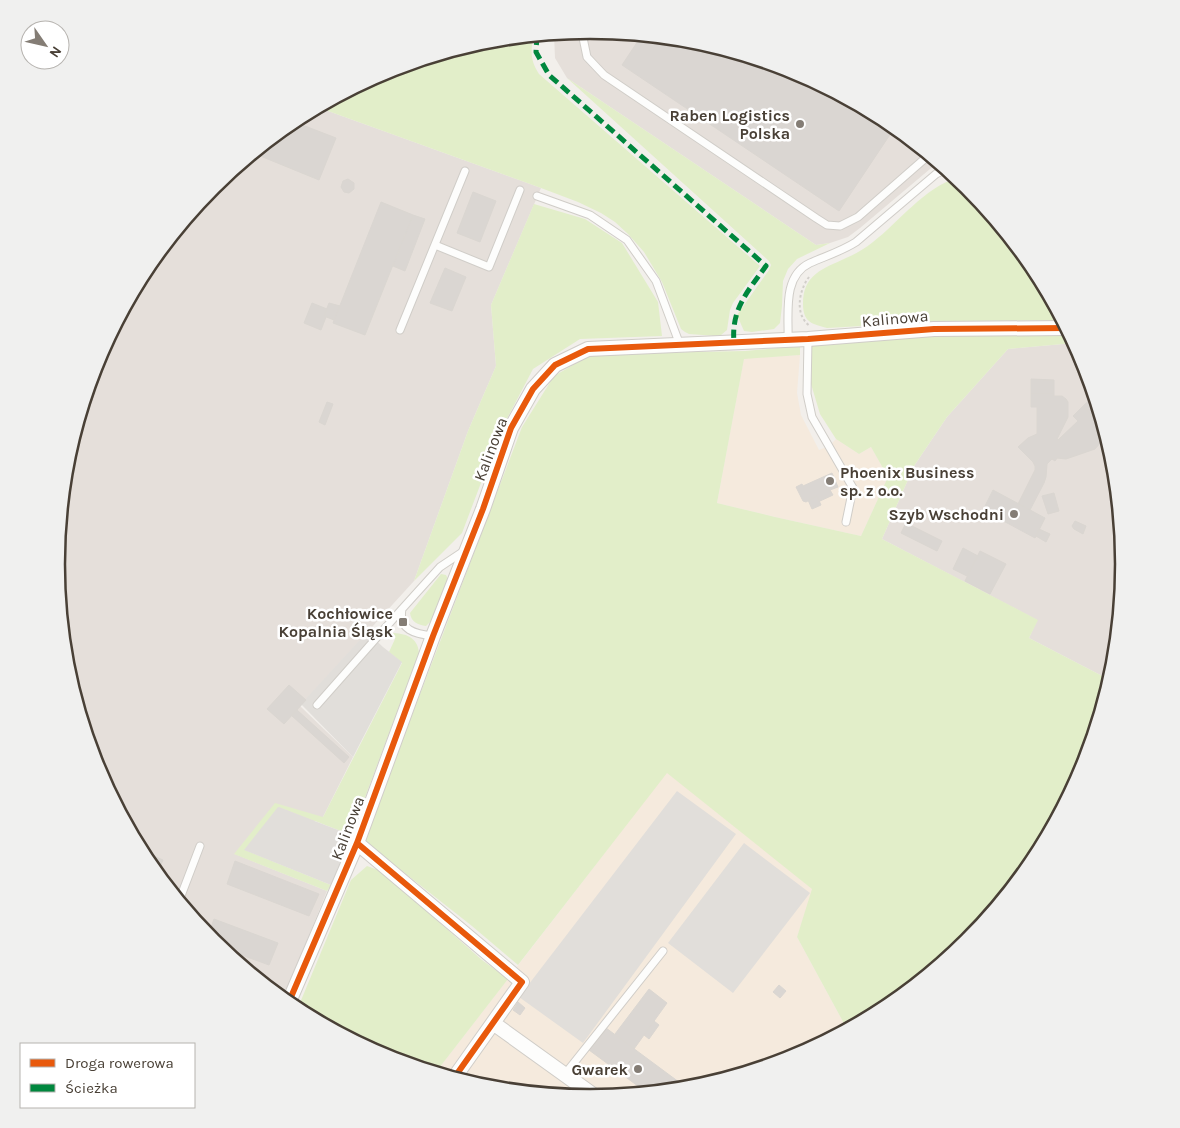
<svg xmlns="http://www.w3.org/2000/svg" width="1180" height="1128" font-family="Karla,sans-serif">
  <rect width="100%" height="100%" fill="#f2efeb"/>
  <path fill="#f5eadd" d="M800 355 797 393 801 415 819 450 829 446 836 439 859 454 871 447 888 477 861 536 775 517 717 503 744 358Z
    M667 772 813 889 797 937 847 1029 794 1057 694 1088 590 1098 486 1088 436 1072Z"/>
  <path fill="#e5dfda" d="M590 30 694 40 795 71 887 120 939 163 930 169 860 228 848 237 830 243 816 245 567 78 555 58 554 34Z
    M317 107 541 188 491 305 496 366 468 431 414 581 300 706 353 757 323 817 235 854 327 891 283 999 212 941 146 860 97 768 66 668 56 564 66 460 97 359 146 267 213 186 294 120Z
    M1074 343 1083 360 1114 460 1124 564 1114 668 1110 680 1029 638 1037 620 882 539 914 466 947 417 1008 349Z"/>
  <path fill="#e2eec9" d="M533 36C531 52 530 60 539 74L760 266 733 303 730 310 727 330 721 335 716 336 689 334 685 332 681 329 662 282 644 252 628 234 615 222 601 213 578 202 541 188 317 107 386 71 486 40Z
    M567 78 816 245 830 243 797 259 788 269 783 281 782 306 780 323 774 329 752 332 744 331 737 315 769 270 771 265 769 261Z
    M957 178 968 187 1034 268 1062 320 951 321 827 328C812 324 803 322 803 304 803 274 823 269 846 258 856 254 864 249 873 242 899 222 925 187 957 178Z
    M534 204 585 219 622 243 658 302 662 336 580 339 533 369 501 430 462 533 414 581 468 431 496 366 491 305Z
    M934 332 1069 333 1074 343 1008 349 947 417 914 466 882 539 1038 620 1029 638 1110 680 1083 769 1034 861 967 942 886 1008 847 1029 797 937 812 889 667 773 518 965 472 926 364 841 522 427 554 376 592 354 745 351 800 346V355L744 359 717 503 775 517 861 536 888 477 871 447 859 454 836 439 820 414 811 384 812 344Z
    M441 574 446 575 448 579 433 619 426 626C418 625 411 622 410 613Z
    M391 633C405 633 418 637 419 653L351 835 279 807 245 850 331 885 327 891 234 854 275 803 323 817 402 663 389 652 395 639Z
    M367 866 381 871 482 960 508 979 436 1072 385 1057 297 1010 351 880Z"/>
  <path fill="#e1deda" d="M367 632 383 647 402 662 353 757 301 704Z
    M677 791 736 834 583 1043 519 997Z
    M278 807 351 835 331 885 244 850Z
    M744 843 810 893 733 993 668 943Z"/>
  <path fill="#dad6d2" stroke="#dad6d1" d="M642 35 694 40 795 71 887 120 895 127 839 211 622 65Z
    M292 121 336 138 319 180 253 153Z
    M348 179 354 183V189L349 193 344 192 341 187 343 181Z
    M473 192 496 201 480 242 457 233Z
    M381 202 413 215 365 335 333 323Z
    M413 215 425 219 405 271 393 266Z
    M445 268 466 277 452 311 430 303Z
    M312 303 327 309 324 316 326 317 321 330 304 323Z
    M329 303 340 306 334 320 324 316Z
    M1031 379 1054 380V394H1031Z
    M1031 394H1054V396H1062L1066 399 1068 402V417L1057 439 1058 440 1078 421 1073 416 1083 406 1099 423 1097 426 1104 434 1102 441 1095 449 1066 459 1057 458 1055 461 1052 459 1047 464 1046 477 1044 483 1030 510 1018 504 1035 470V466L1033 462 1018 447 1028 438 1037 434V407H1031Z
    M1094 396 1102 420 1099 423 1083 406Z
    M327 402 333 404 325 425 319 422Z
    M832 473 838 487 830 490 833 495 820 501 817 496 806 502 803 501 796 487 802 484 803 486Z
    M993 490 1045 518 1035 538 983 510Z
    M1054 493 1059 511 1048 514 1042 496Z
    M817 496 821 505 812 509 808 500Z
    M1075 521 1086 526 1083 534 1074 529 1072 526Z
    M906 523 942 541 937 551 901 533Z
    M1039 529 1050 534 1046 542 1036 536Z
    M963 548 978 556 967 576 953 569Z
    M980 551 1006 564 990 594 965 581Z
    M289 685 306 700 284 724 267 709Z
    M297 710 349 757 344 763 291 715Z
    M146 853 163 860 157 874 145 858Z
    M235 861 319 894 309 916 227 884Z
    M214 919 278 943 269 965 217 946 212 941 208 936Z
    M779 985 786 991 780 998 773 992Z
    M649 989 667 1003 634 1049 615 1034Z
    M518 1002 525 1008 520 1015 513 1010Z
    M654 1021 659 1025 649 1039 644 1035Z
    M606 1028 687 1088 646 1092 589 1050Z"/>
  <g fill="none" stroke-linecap="round" stroke-linejoin="round">
    <g stroke="#d0cdc8" stroke-width="9">
      <path id="service" d="M583 31 582 33 587 57 604 75 816 218 827 225 840 226 858 217 929 155
        M537 196 590 215 627 240 656 281 680 345
        M435 245 489 267 520 190
        M400 330 465 171
        M808 339 807 394 812 417 853 488 846 522
        M788 340C789 314 782 276 810 263 826 256 842 251 856 242L936 174 946 169
        M433 636C415 634 398 630 402 609L440 567 464 551
        M317 705 402 609
        M179 901 200 846
        M565 1074 663 951"/>
    </g>
    <g stroke="#d0cdc8" stroke-width="16">
      <path id="minor" d="M357 843 522 982 454 1078
        M288 1004 357 843 433 636 483 509 511 428 533 389 555 365 588 349 808 339 934 329 1066 328
        M493 1023 596 1097"/>
    </g>
    <path stroke="#d2cfca" stroke-width="2" stroke-dasharray="2.5 2.5" stroke-linecap="butt" d="M809 277C799 290 794 315 810 326"/>
    <use href="#service" stroke="#fdfdfc" stroke-width="7"/>
    <use href="#minor" stroke="#fdfdfc" stroke-width="14"/>
    <path stroke="#00873e" stroke-width="5" stroke-dasharray="10 5" stroke-linecap="butt" d="M537 35 536 52 549 75 766 266C748 291 731 309 734 342"/>
    <g stroke="#fff" stroke-width="9">
      <path id="cycleway" d="M357 843 522 982 454 1078
        M288 1004 357 843 433 636 483 509 511 428 533 389 555 365 588 349 808 339 934 329 1066 328"/>
    </g>
    <use href="#cycleway" stroke="#e8590c" stroke-width="6"/>
  </g>
  <g fill="#847d75" stroke="#fff" stroke-width="2">
    <circle cx="800" cy="124" r="5"/>
    <circle cx="830" cy="481" r="5"/>
    <circle cx="1014" cy="514" r="5"/>
    <rect x="398" y="617" width="10" height="10" rx="2.5"/>
    <circle cx="638" cy="1069" r="5"/>
  </g>
  <g text-anchor="middle" stroke-width="5" stroke-linejoin="round" paint-order="stroke">
    <g font-size="16" font-weight="bold" fill="#494036" stroke="#fff" text-anchor="end">
      <text x="790" y="121">Raben Logistics<tspan x="790" dy="18">Polska</tspan></text>
      <text x="840" y="478" text-anchor="start">Phoenix Business<tspan x="840" dy="18">sp. z o.o.</tspan></text>
      <text x="1004" y="520">Szyb Wschodni</text>
      <text x="393" y="619">Kochłowice<tspan x="393" dy="18">Kopalnia Śląsk</tspan></text>
      <text x="628" y="1075">Gwarek</text>
    </g>
    <g font-size="16" fill="#494036" stroke="#fff">
      <text transform="translate(895 318) rotate(-5)" y="6">Kalinowa</text>
      <text transform="translate(490 449) rotate(-69)" y="6">Kalinowa</text>
      <text transform="translate(347 828) rotate(-69)" y="6">Kalinowa</text>
    </g>
  </g>
  <path d="M0 0H1180V1128H0ZM65 564a525 525 0 1 1 1050 0a525 525 0 1 1-1050 0Z" fill="#f0f0ef" fill-rule="evenodd"/>
  <path fill="none" stroke="#494036" stroke-width="2.5" d="M65 564a525 525 0 1 1 1050 0a525 525 0 1 1-1050 0Z"/>
  <rect x="20" y="1043" width="175" height="65" fill="#ffffff" stroke="#b6b3af"/>
  <rect x="30" y="1059" width="25" height="8" fill="#e8590c" stroke="#b6b3af"/>
  <text x="65" y="1068" font-size="15" fill="#494036">Droga rowerowa</text>
  <rect x="30" y="1084" width="25" height="8" fill="#00873e" stroke="#b6b3af"/>
  <text x="65" y="1093" font-size="15" fill="#494036">Ścieżka</text>
  <g transform="translate(45 45) rotate(124)"><circle r="24" fill="#ffffff" stroke="#b6b3af"/>
  <path d="M0-4L9 19L0 12L-9 19Z" fill="#847d75"/>
  <text y="-8" font-size="14" font-weight="bold" text-anchor="middle" fill="#494036">N</text>
  </g>
</svg>
